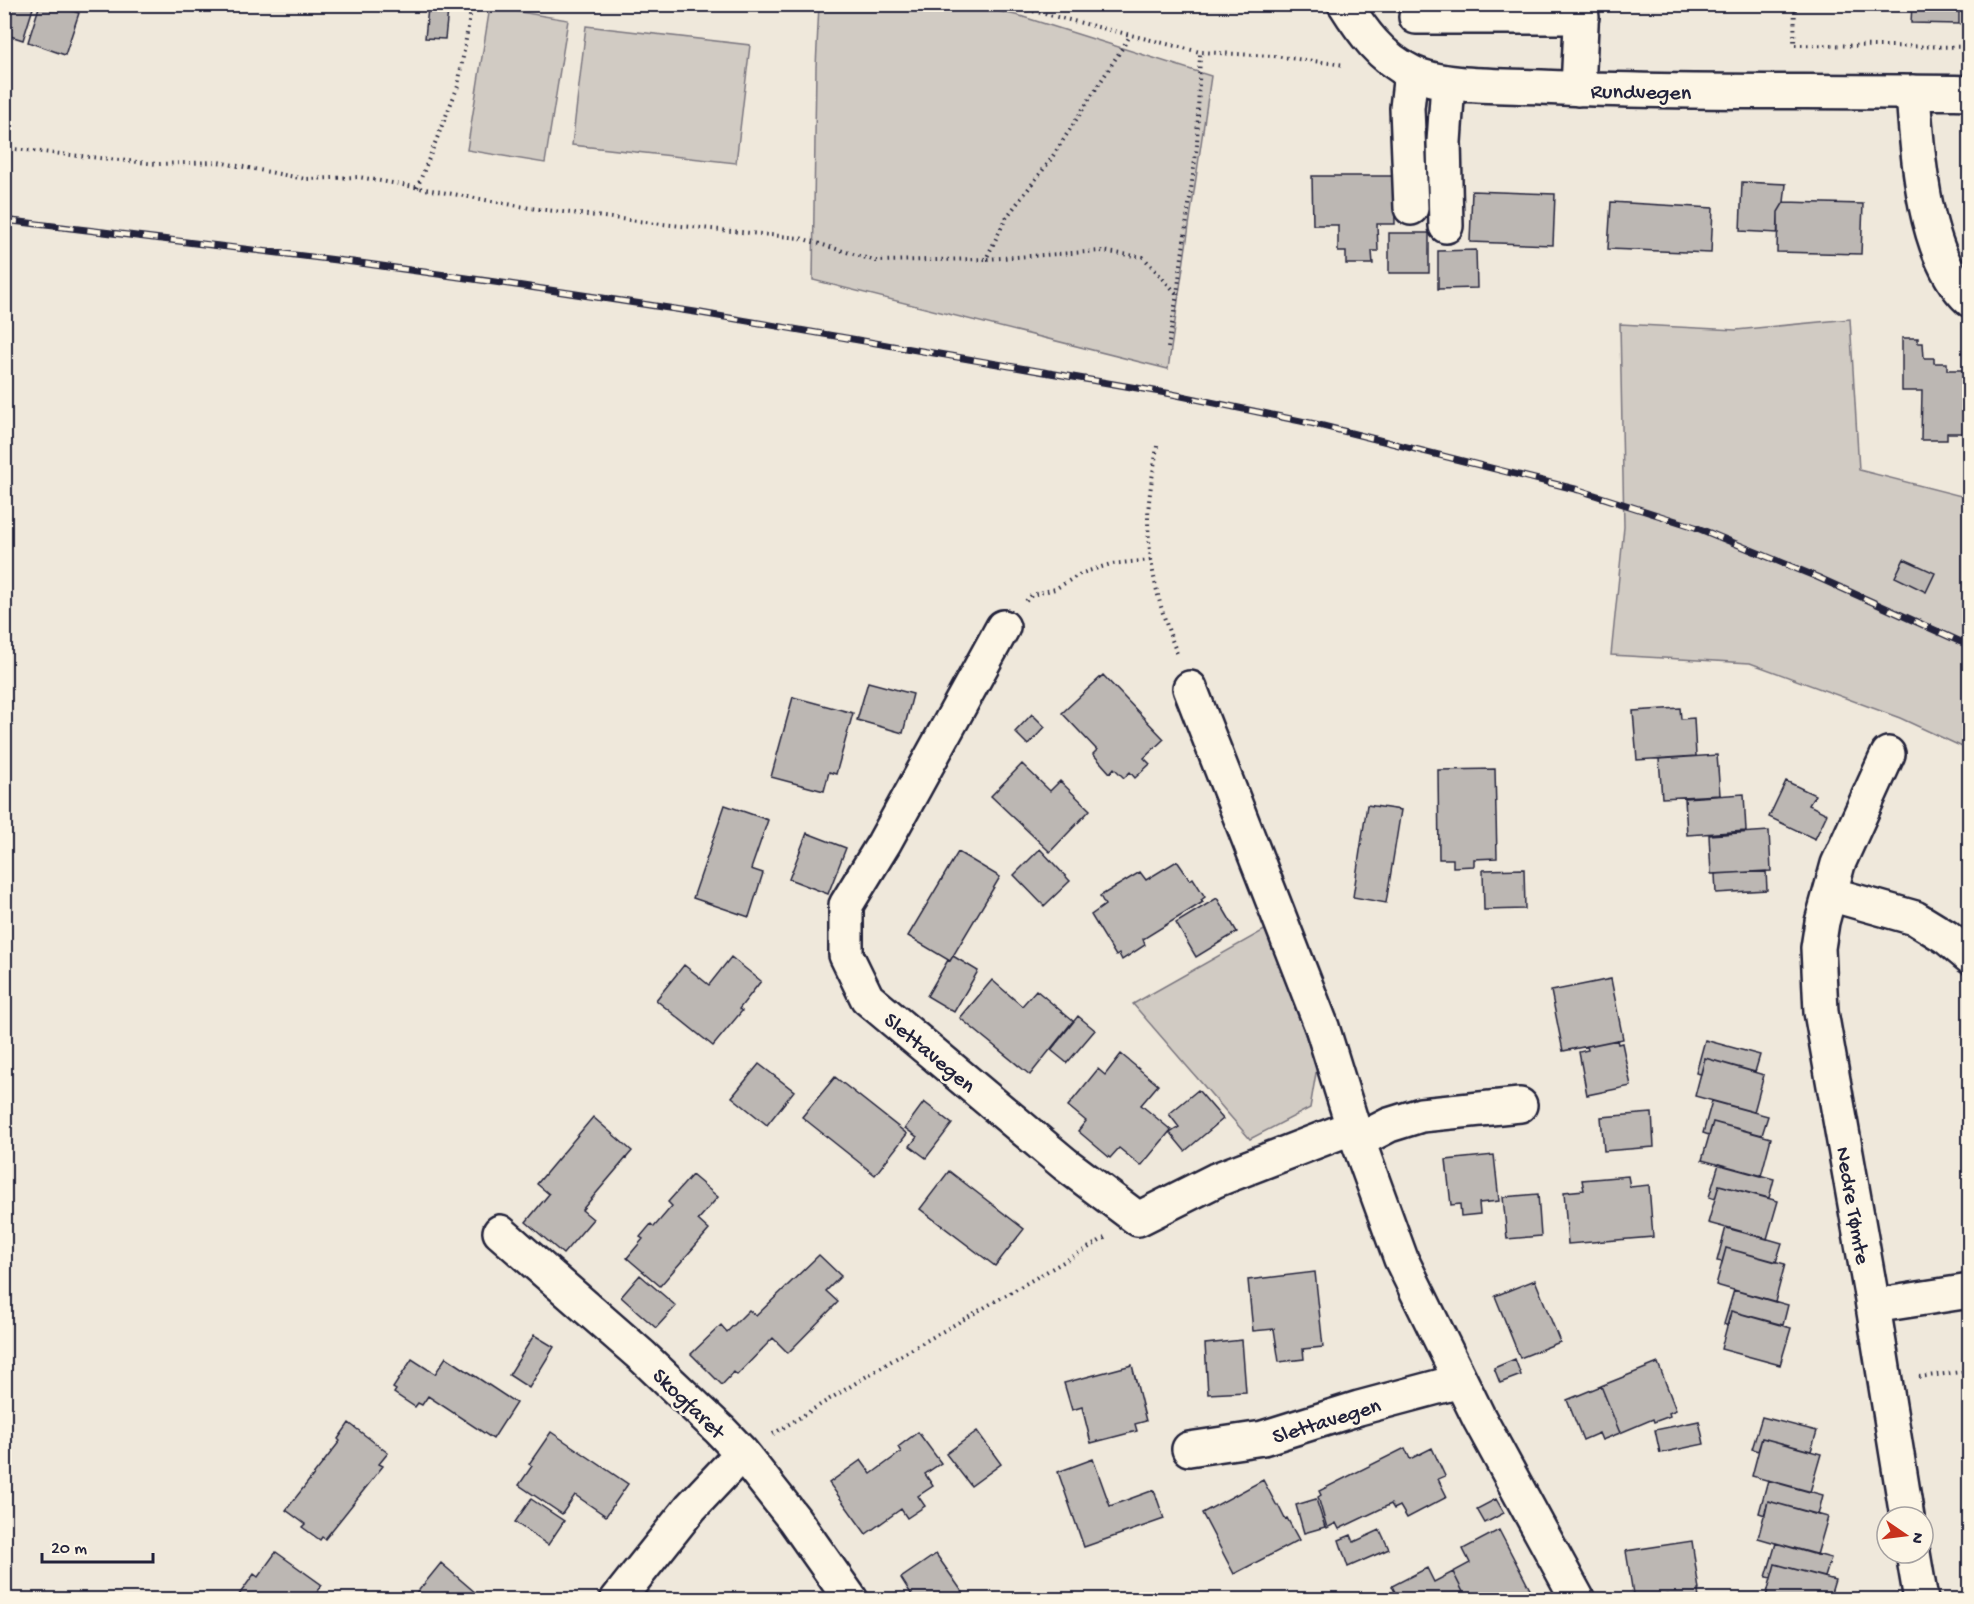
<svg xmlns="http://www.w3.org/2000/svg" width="1974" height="1604" font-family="'Gochi Hand',sans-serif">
  <rect width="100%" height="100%" fill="#efe8db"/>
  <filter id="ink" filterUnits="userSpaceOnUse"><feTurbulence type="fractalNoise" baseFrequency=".0167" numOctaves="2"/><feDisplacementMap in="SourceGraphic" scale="12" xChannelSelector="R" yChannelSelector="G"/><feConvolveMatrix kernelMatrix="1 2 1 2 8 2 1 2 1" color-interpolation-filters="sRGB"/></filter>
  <g filter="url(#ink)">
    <path fill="#d1cbc3" stroke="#7a767f" stroke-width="1.5" d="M819 5H970L1020 16 1211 76 1168 369 813 280 816 67Z
      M490 7 568 20 545 163 467 150Z
      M586 26 750 45 736 163 572 145Z
      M1850 319 1859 470 1969 498V750L1900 718 1750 663 1611 655 1624 527 1620 324 1736 330Z
      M1266 929 1317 1067 1310 1108 1250 1139 1133 1004Z"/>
    <path fill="#bcb7b3" stroke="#22223b" stroke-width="1.5" d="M5 4H21L33 8 23 40 4 34Z
      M40 4H52L79 13 65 55 28 42Z
      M1912 4H1959V24L1911 23Z
      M428 8 448 10 445 39 425 38Z
      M1312 176H1394L1395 224H1377L1378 251H1372L1373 264H1346V252H1338V225H1313Z
      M1742 182 1786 184 1784 202 1778 212V233L1740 231Z
      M1472 191 1555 194 1553 245 1470 242Z
      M1611 202 1713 208 1711 253 1608 249Z
      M1784 202 1863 204 1861 254 1777 252 1778 212Z
      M1389 233H1429V273H1389Z
      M1476 250 1477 288 1438 289V251Z
      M1902 338H1918V343H1923L1924 358H1934V363H1947V370H1970V433H1947V440H1921L1922 391H1902Z
      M1904 559 1935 573 1926 592 1895 577Z
      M1103 675 1164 739 1144 758 1150 764 1135 778 1130 772 1124 778 1114 768 1110 773 1093 754 1097 750 1062 713Z
      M868 682 913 694 903 733 857 720Z
      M793 697 853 713 836 774 829 772 824 791 771 777Z
      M1680 708 1681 719 1694 718 1696 756 1637 760 1633 711Z
      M1032 714 1045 727 1028 745 1015 732Z
      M1717 755 1720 795 1662 798 1659 759Z
      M1022 764 1050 791 1060 781 1090 810 1050 852 991 796Z
      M1495 769 1497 858 1474 859V866L1453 867V859H1439L1438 770Z
      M1786 781 1815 795 1809 805 1827 814 1815 839 1769 817Z
      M1744 794 1746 831 1687 835 1685 798Z
      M725 805 768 820 751 869 763 873 749 917 693 898Z
      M1367 805 1401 810 1386 903 1353 897Z
      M1769 831 1771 871 1711 874 1709 835Z
      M807 833 846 848 828 894 789 879Z
      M1040 849 1070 881 1044 906 1014 875Z
      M958 852 1000 877 950 961 908 936Z
      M1177 861 1190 880 1193 878 1205 897 1201 900 1203 902 1143 939 1145 945 1122 960 1119 954 1116 956 1091 915 1105 905 1100 896 1140 872 1146 880Z
      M1524 869 1525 909 1484 910 1483 870Z
      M1766 871 1767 890 1716 893 1715 874Z
      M1217 898 1237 932 1196 957 1176 923Z
      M953 956 978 971 954 1012 927 996 948 960 950 961Z
      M731 957 761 981 739 1009 742 1011 713 1046 656 1000 684 965 709 985Z
      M1611 979 1623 1039 1563 1051 1551 991Z
      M992 980 1022 1006 1036 990 1073 1021 1030 1075 960 1018Z
      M1078 1016 1095 1030 1067 1063 1051 1050Z
      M1617 1040 1618 1044 1622 1043 1631 1086 1587 1095 1579 1052 1588 1050 1587 1046Z
      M1705 1040 1760 1055 1755 1072 1705 1058 1701 1074 1696 1073Z
      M1121 1054 1158 1085 1141 1105 1171 1130 1141 1166 1119 1148 1110 1158 1078 1131 1086 1121 1068 1106 1098 1069 1105 1075Z
      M1705 1058 1764 1075 1754 1112 1695 1096Z
      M759 1064 794 1091 767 1125 732 1097Z
      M835 1077 907 1134 875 1175 802 1117Z
      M1198 1090 1223 1119 1185 1151 1170 1133 1179 1127 1169 1114Z
      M1712 1101 1768 1116 1762 1135 1713 1122 1709 1135 1703 1133Z
      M924 1102 952 1124 926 1158 910 1146 917 1137 905 1128Z
      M1652 1113 1654 1147 1604 1151 1601 1117Z
      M593 1117 632 1151 582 1210 593 1219 563 1254 526 1222 549 1194 537 1184Z
      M1713 1122 1771 1138 1761 1176 1702 1160Z
      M1494 1155 1499 1201 1479 1203 1480 1214 1461 1216 1460 1204 1451 1205 1446 1160Z
      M1719 1164 1774 1179 1769 1198 1719 1185 1715 1199 1709 1197Z
      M949 1171 1024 1229 995 1266 920 1209Z
      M692 1175 718 1197 698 1220 709 1230 660 1286 627 1258 643 1239 640 1237 651 1224 654 1227 672 1206 668 1202Z
      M1628 1176 1630 1187 1649 1185 1653 1237 1568 1244 1564 1192 1584 1190 1582 1180Z
      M1719 1185 1778 1201 1767 1239 1708 1223Z
      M1538 1194 1541 1236 1507 1239 1503 1197Z
      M1726 1227 1782 1243 1776 1262 1726 1248 1722 1262 1717 1261Z
      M1726 1248 1785 1264 1775 1302 1716 1285Z
      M819 1255 841 1276 826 1291 838 1302 788 1353 773 1338 737 1375 734 1372 722 1385 691 1354 721 1325 727 1332 749 1310 756 1316Z
      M1315 1272 1323 1347 1303 1349 1304 1359 1279 1362 1274 1329 1253 1331 1248 1280Z
      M640 1275 676 1306 656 1328 621 1297Z
      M1535 1280 1560 1342 1520 1358 1495 1296Z
      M1734 1290 1788 1305 1783 1325 1731 1311 1728 1326 1724 1324Z
      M1731 1311 1791 1328 1780 1365 1721 1349Z
      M534 1335 554 1347 529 1388 509 1375Z
      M1242 1340 1246 1392 1208 1394 1205 1344Z
      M446 1357 516 1403 493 1439 428 1396 422 1405 418 1403 415 1407 394 1393 396 1390 393 1388 412 1359 435 1374Z
      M1515 1359 1521 1375 1500 1383 1494 1368Z
      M1658 1363 1676 1410 1669 1413 1670 1416 1654 1422 1653 1419 1620 1433 1601 1386Z
      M1132 1365 1146 1421 1135 1424 1137 1431 1091 1443 1082 1407 1072 1410 1064 1383Z
      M1601 1386 1620 1433 1602 1440 1599 1433 1583 1440 1567 1400Z
      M1762 1417 1817 1431 1811 1451 1762 1438 1758 1451 1752 1449Z
      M1699 1421 1704 1444 1660 1453 1655 1430Z
      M349 1423 388 1453 379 1464 383 1466 325 1539 322 1537 320 1540 302 1527 305 1524 286 1510 340 1441 338 1439Z
      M977 1431 1001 1464 971 1486 946 1454Z
      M551 1432 628 1484 606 1516 575 1495 562 1514 519 1485 532 1466 529 1464Z
      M918 1432 941 1463 925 1474 933 1486 918 1496 925 1506 907 1518 901 1509 866 1534 829 1483 861 1460 871 1474 901 1452 898 1447Z
      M1762 1438 1821 1454 1810 1492 1752 1476Z
      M1405 1448 1410 1459 1432 1448 1445 1476 1438 1479 1447 1497 1407 1518 1400 1506 1394 1509 1391 1504 1339 1529 1336 1523 1327 1528 1318 1497 1321 1495 1319 1491Z
      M1093 1459 1110 1506 1154 1490 1164 1519 1084 1547 1058 1472Z
      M1263 1480 1277 1506 1278 1505 1285 1519 1287 1518 1299 1540 1234 1574 1202 1513Z
      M1768 1480 1823 1495 1818 1515 1768 1501 1765 1515 1759 1513Z
      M531 1499 564 1521 548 1545 515 1522Z
      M1316 1499 1325 1527 1304 1533 1296 1505Z
      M1496 1499 1504 1513 1485 1523 1477 1509Z
      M1768 1501 1828 1517 1817 1555 1758 1538Z
      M1380 1530 1389 1549 1348 1567 1339 1540 1351 1535 1354 1542Z
      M1499 1530 1535 1599 1534 1600H1467L1453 1572 1470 1563 1463 1549Z
      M1692 1541 1699 1590H1698L1699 1600H1669L1668 1595 1634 1600 1626 1551Z
      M1776 1543 1831 1558 1825 1577 1775 1564 1771 1578 1766 1577Z
      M276 1552 322 1585 312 1600 236 1599 254 1574 258 1577Z
      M936 1554 968 1600H915L901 1578Z
      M441 1563 484 1600H411Z
      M1775 1564 1835 1580 1829 1600H1765Z
      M1427 1568 1434 1582 1453 1572 1467 1600H1399L1392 1586Z"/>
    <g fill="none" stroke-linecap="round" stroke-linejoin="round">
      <g stroke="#22223b" stroke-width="38">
        <path id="minor" d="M1345 4C1362 31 1381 58 1411 72 1443 88 1504 85 1541 87 1684 94 1827 90 1970 93
          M1416 17H1582
          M1578 89 1582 4
          M1913 92C1917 152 1923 258 1970 300
          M1411 208 1407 108 1411 72
          M1446 226 1444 142 1448 83
          M1003 627 884 843 846 905V955L867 998 1065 1164 1138 1219 1216 1180 1353 1127
          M1190 688 1322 1027 1353 1127 1401 1259 1479 1418 1578 1600
          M1888 754 1838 864 1822 922 1818 948 1821 1012 1873 1306 1907 1517
          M1830 894 1915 918 1946 937 1970 957
          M1358 1141 1389 1125 1421 1115 1520 1105
          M500 1232 642 1356 720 1430 742 1453 794 1519 851 1600
          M1873 1306 1970 1291
          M1189 1449 1263 1438 1359 1408 1460 1381
          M1913 1553 1921 1600
          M617 1600 691 1507 742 1453"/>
      </g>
      <path stroke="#22223b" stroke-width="4" stroke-dasharray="1.5 4.5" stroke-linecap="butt" d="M1004 4 1200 52 1273 56 1345 65
        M1795 4 1794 45 1970 47
        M4 148 157 164 218 162 305 179 359 177 530 208 662 224 800 238 876 261 986 259 1006 218 1049 162 1130 36
        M417 188 458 86 472 4
        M987 259 1101 251 1143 257 1177 294
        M1168 348 1177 294 1197 145 1200 52
        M1157 446C1154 470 1148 496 1148 520 1149 570 1160 610 1178 656
        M1026 601 1032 595 1055 589 1082 573 1111 564 1151 560
        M1919 1377 1970 1371
        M1970 1391V1422
        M773 1434 893 1360 1105 1238"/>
      <use href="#minor" stroke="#fcf5e5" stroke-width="33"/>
      <g stroke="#22223b" stroke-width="7">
        <path id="rail" d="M4 220 353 262 523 286 695 312 1172 394 1315 424 1579 490 1695 527 1817 577 1970 646"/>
      </g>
      <use href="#rail" stroke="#fcf5e5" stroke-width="4.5" stroke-dasharray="14" stroke-linecap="butt"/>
    </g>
  </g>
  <g text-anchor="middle" stroke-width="5" stroke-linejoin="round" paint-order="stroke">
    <g font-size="22" fill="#22223b" stroke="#fcf5e5">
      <text transform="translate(1641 90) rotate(1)" y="8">Rundvegen</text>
      <text transform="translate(931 1051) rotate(40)" y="8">Slettavegen</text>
      <text transform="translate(1855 1205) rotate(80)" y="8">Nedre Tømte</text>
      <text transform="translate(690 1402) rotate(44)" y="8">Skogfaret</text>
      <text transform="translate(1326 1419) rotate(-17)" y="8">Slettavegen</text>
    </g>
  </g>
  <rect width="1974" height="1604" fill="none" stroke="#fcf5e5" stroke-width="24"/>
  <rect x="12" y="12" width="1950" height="1580" fill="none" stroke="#22223b" stroke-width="2" filter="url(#ink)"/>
  <g transform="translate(1905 1535) rotate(104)"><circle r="28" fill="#fcf5e5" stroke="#a5a1a1" stroke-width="1.5"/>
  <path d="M0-4.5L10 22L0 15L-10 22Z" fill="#c8321e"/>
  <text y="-9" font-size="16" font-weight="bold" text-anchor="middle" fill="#22223b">N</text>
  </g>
  <path d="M42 1553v9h111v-9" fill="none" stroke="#22223b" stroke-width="3"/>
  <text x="51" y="1553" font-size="18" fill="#22223b" stroke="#fcf5e5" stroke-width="4.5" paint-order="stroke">20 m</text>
</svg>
